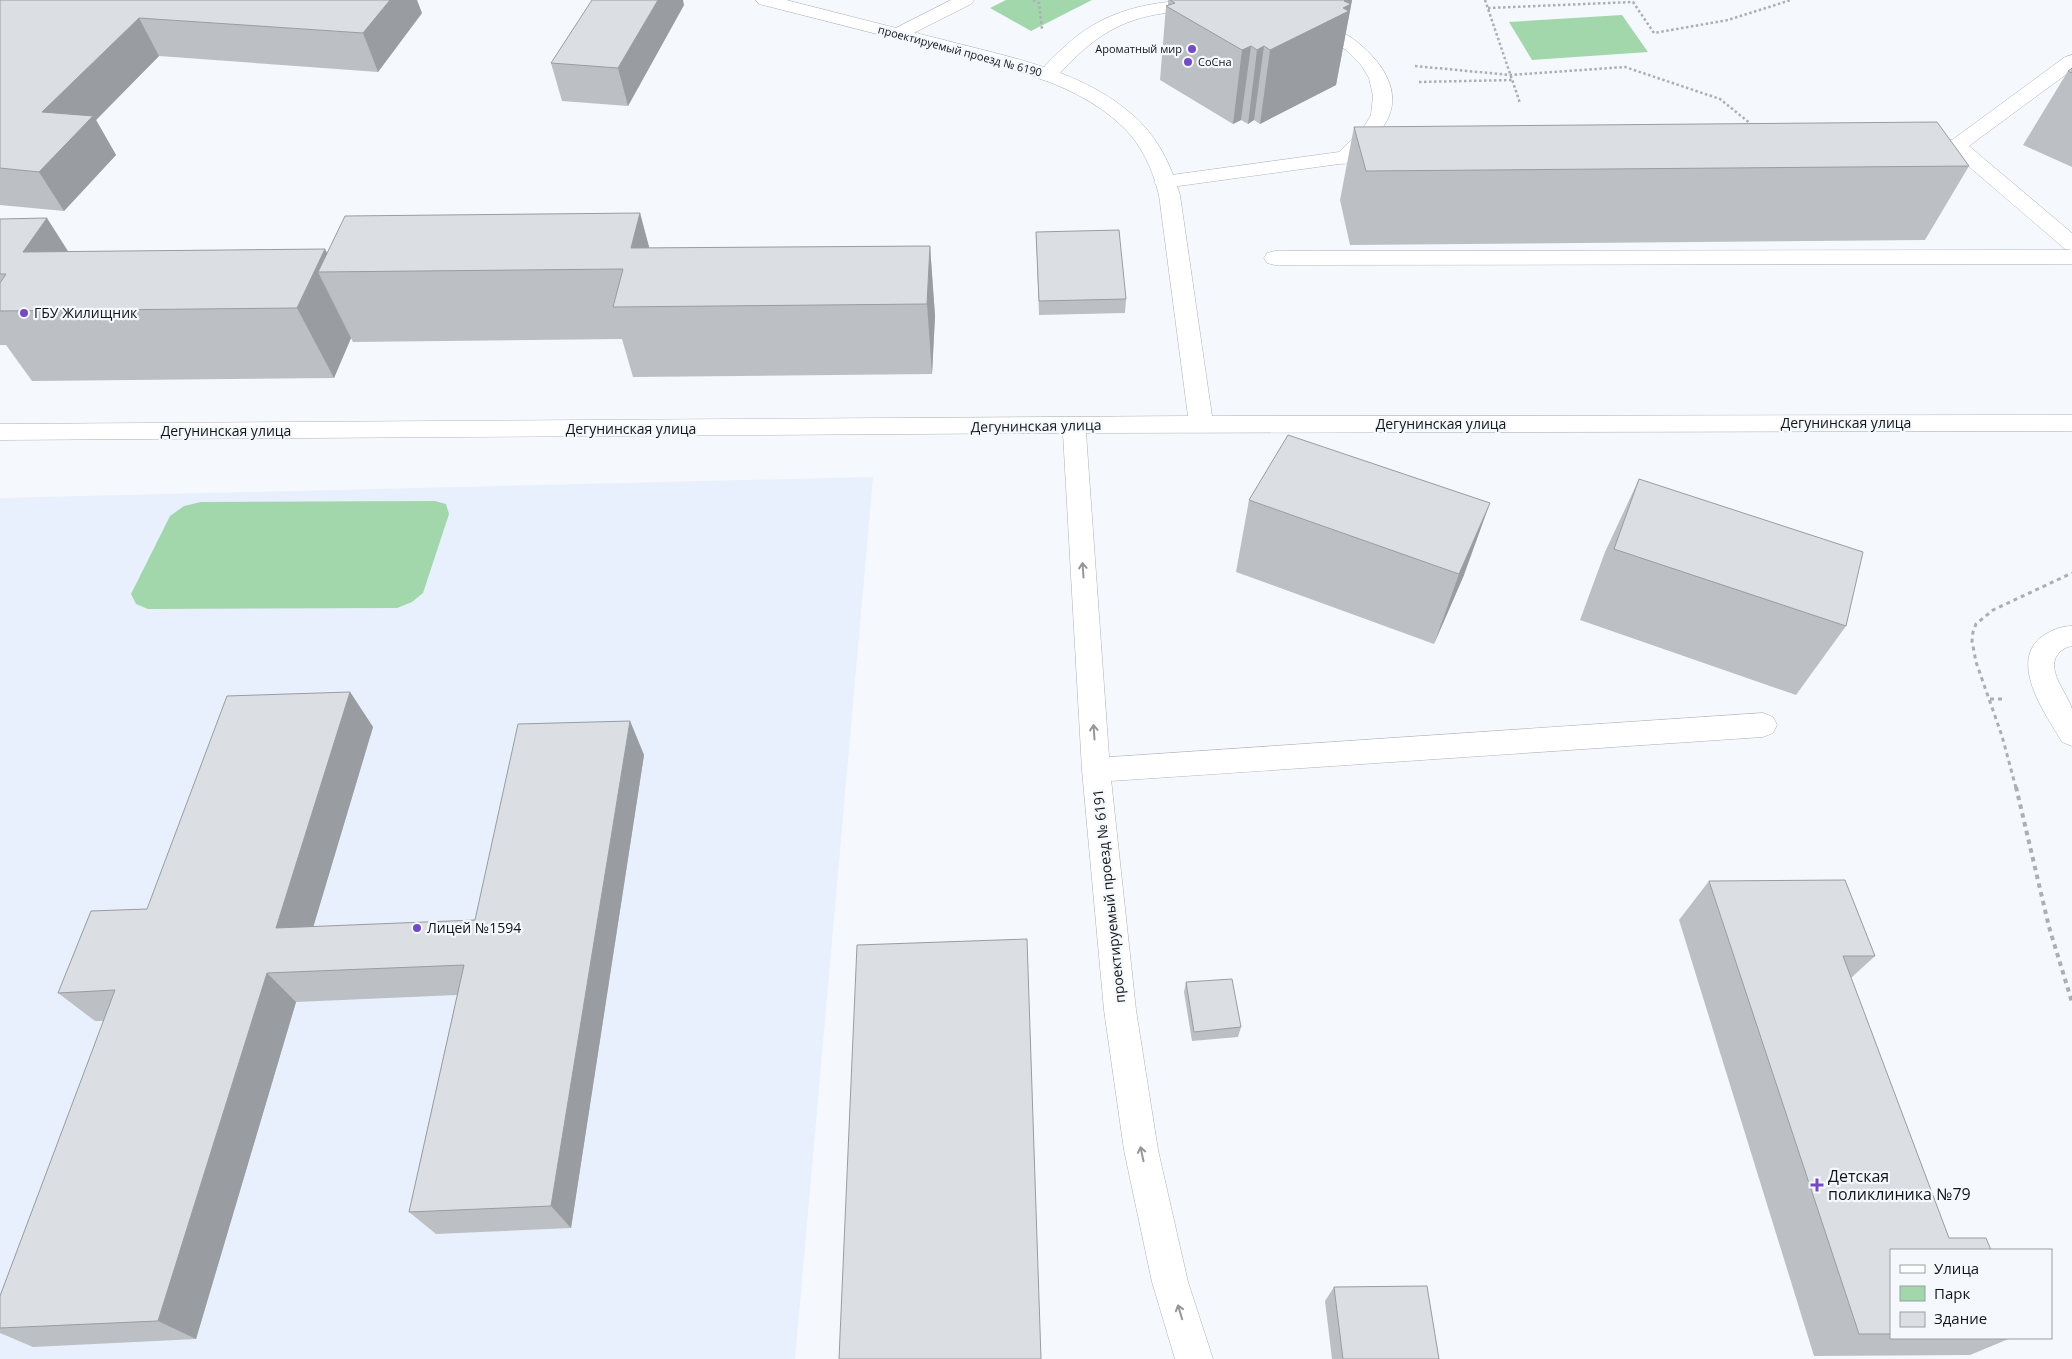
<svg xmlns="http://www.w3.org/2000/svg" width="2072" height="1359" font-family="'Open Sans',sans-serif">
  <rect width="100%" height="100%" fill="#f5f9fe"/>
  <path fill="#e7f0fc" d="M873 477 795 1359H0V498Z"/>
  <path fill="#a2d6ab" d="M1006 0H1092L1031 31 990 8Z
    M1622 15 1648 52 1532 60 1509 22Z
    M435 501 446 504 449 514 423 593 412 602 397 608 148 609 136 604 131 594 170 516 184 506 201 502Z"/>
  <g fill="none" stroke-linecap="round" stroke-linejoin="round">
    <g stroke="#adb1b5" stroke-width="1">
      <path id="lane" d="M951 0H974L971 4 904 38 898 39 892 38 889 34 892 30Z
        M1208 0 1212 4 1209 8C1193 12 1176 11 1159 14 1111 22 1086 45 1054 79L1047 81 1040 79 1038 75C1044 66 1053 57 1062 49 1103 9 1152 0 1208 0Z
        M1311 18C1347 27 1407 72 1389 116 1383 130 1372 141 1361 152L1393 153 1396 157 1393 161 1339 164 1164 188 1157 186 1154 182 1157 178 1164 176 1339 152 1362 130 1371 115 1373 96 1369 78 1361 65 1346 50 1327 37 1305 27 1302 23 1305 19Z
        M2072 55V70L1969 146 2072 233V264L1275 265 1267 263 1264 258 1267 253 1275 251 2072 250 2065 249 1952 152 1917 153 1910 151 1907 147 1910 143 1952 140 2065 57Z
        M2072 626V646C2067 647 2065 648 2061 651 2042 667 2068 693 2072 709 2072 720 2072 735 2072 746L2062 742C2047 716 2009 665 2040 638 2049 631 2060 626 2072 626Z
        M1763 713 1773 717 1777 725 1773 733 1763 737 1096 782 1086 779 1082 770 1086 761 1096 758Z"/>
    </g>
    <g stroke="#adb1b5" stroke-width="1">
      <path id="street" d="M756 0H786C838 13 891 27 944 40 1008 57 1084 70 1135 117 1158 138 1171 165 1180 195L1212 416 2072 415V431L1086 433 1110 770 1136 1010 1158 1150 1188 1282 1213 1359H1175L1152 1282 1124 1150 1104 1010 1082 770 1063 433 0 440V424L1188 416 1159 195C1152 168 1142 145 1122 126 1072 78 989 63 924 46 869 32 814 18 759 4Z"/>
    </g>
    <path stroke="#abafb2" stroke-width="2.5" stroke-dasharray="2.5 2.5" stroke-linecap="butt" d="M1033 0 1039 3 1042 29
      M1485 0 1520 103
      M1488 8 1633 2 1654 33 1728 20 1791 0
      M1415 66 1510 75 1625 67 1720 99 1751 124
      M1419 82 1512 80"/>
    <path stroke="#abafb2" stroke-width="3" stroke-dasharray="4 4" stroke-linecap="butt" d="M1990 699H2005
      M2016 788 2002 736 1976 662 1972 641 1973 632 1976 624 1993 610 2072 573"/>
    <path stroke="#abafb2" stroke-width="4" stroke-dasharray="4.5 4.5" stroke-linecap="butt" d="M2016 787 2049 927 2072 1002"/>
    <use href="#lane" fill="#fff" fill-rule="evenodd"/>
    <use href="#street" fill="#fff" fill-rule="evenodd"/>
  </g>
  <path fill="#bcc0c4" d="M0 0 422 13 378 72 159 56 96 120 116 155 64 211 0 205Z
    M1168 0H1352L1336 85 1260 124 1254 120 1248 124 1241 120 1233 124 1160 80 1166 6H1168Z
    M684 5 628 106 562 101 551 63Z
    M2072 68V167L2023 145 2068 71Z
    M1354 127 1969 166 1925 240 1350 245 1340 200Z
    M640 213 649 248 930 246 935 316 932 374 633 377 622 339 353 342 351 338 334 378 32 381 6 345H0V219L68 252 325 249 327 253Z
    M1036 232 1126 299 1125 313 1039 315Z
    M1639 479 1846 626 1796 695 1580 620 1605 552Z
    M1249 500 1464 575 1434 644 1236 572Z
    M350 692 373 727 313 927 475 920 630 721 644 755 571 1228 436 1234 409 1212 457 995 296 1002 196 1339 33 1347 0 1333V1296L104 1021H95L58 993 147 909Z
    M1709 881 1875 956 1851 978 1891 1250V1338H2011L1970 1355 1814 1356 1679 920Z
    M1186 982 1241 1027 1238 1037 1192 1041 1184 992Z
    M1334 1287 1439 1359H1332L1325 1301Z"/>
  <path fill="#999ca0" d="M390 0H417L422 13 378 72 363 33Z
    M658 0H683L684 5 628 106 618 68Z
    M1345 0H1352L1336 85 1260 124 1270 50Z
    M139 18 159 56 96 120 116 155 64 211 39 172 42 112Z
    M1251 46 1241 120 1233 124 1242 50Z
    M1264 46 1254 120 1248 124 1257 50Z
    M640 213 659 284 631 248Z
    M47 218 92 289 23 252Z
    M930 246 935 316 932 374 927 304Z
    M325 249 336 271 318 272 351 338 334 378 297 308Z
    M1490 503 1464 575 1434 644 1459 574Z
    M350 692 373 727 304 958 276 928Z
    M630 721 644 755 571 1228 551 1206Z
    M267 973 296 1002 196 1339 158 1321Z"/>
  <path fill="#dbdfe4" stroke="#999ca0" d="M0 0H390L363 33 139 18 42 112 93 116 39 172 0 168Z
    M592 0H658L618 68 551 63Z
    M1170 0H1345L1344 1 1351 4 1343 8 1349 11 1270 50 1264 46 1257 50 1251 46 1242 50 1166 6 1175 3Z
    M2072 68V73L2068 71Z
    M1937 122 1969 166 1366 171 1354 127Z
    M640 213 631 248 930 246 927 304 613 307 623 269 318 272 345 216Z
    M47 218 23 252 325 249 297 308 0 311V283L6 274H0V219Z
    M1119 230 1126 299 1039 301 1036 232Z
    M1288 435 1490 503 1459 574 1249 500Z
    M1639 479 1863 552 1846 626 1614 549Z
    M350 692 276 928 475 920 518 724 630 721 551 1206 409 1212 464 965 267 973 158 1321 0 1328V1296L115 990 58 993 91 911 147 909 227 696Z
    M1845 880 1875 956H1843L1949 1238H1986L1991 1250H1891V1334H1859L1709 881Z
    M1027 939 1041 1359H839L857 945Z
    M1232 979 1241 1027 1194 1032 1186 982Z
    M1427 1286 1439 1359H1343L1334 1287Z"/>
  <defs><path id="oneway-shaft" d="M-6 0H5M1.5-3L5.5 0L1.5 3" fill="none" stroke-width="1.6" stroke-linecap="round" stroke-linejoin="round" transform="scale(1.25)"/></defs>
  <g stroke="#959696">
    <use href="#oneway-shaft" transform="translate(1083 570) rotate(-94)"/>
    <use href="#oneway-shaft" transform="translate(1094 732) rotate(-94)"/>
    <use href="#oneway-shaft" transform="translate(1142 1154) rotate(-102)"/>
    <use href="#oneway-shaft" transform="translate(1180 1312) rotate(-107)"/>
  </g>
  <g fill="#734bc4" stroke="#f5f9fe" stroke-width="2">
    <circle cx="1192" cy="49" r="5"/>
    <circle cx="1188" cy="62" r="5"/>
    <circle cx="24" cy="313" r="5"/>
    <circle cx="417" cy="928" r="5"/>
    <path d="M1814.5 1177.5h5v5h5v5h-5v5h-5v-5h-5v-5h5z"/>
  </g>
  <g text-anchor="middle" stroke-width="4.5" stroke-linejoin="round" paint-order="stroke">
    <g font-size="11" fill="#131516" stroke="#f5f9fe" text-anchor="end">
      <text x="1182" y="53">Ароматный мир</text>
      <text x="1198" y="66" text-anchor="start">СоСна</text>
    </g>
    <g font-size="11" fill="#131516" stroke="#f5f9fe">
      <text transform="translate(960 51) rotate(15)" y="4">проектируемый проезд № 6190</text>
    </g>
    <g font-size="14" fill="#131516" stroke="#f5f9fe" text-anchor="start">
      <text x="34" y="318">ГБУ Жилищник</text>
      <text x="427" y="933">Лицей №1594</text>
    </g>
    <g font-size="14" fill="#131516" stroke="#f5f9fe">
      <text x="1846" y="428">Дегунинская улица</text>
      <text x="1441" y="429">Дегунинская улица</text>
      <text transform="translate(1036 426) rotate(-1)" y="5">Дегунинская улица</text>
      <text x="631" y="434">Дегунинская улица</text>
      <text x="226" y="436">Дегунинская улица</text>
      <text transform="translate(1109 896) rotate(-96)" y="5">проектируемый проезд № 6191</text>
    </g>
    <g font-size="16" fill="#131516" stroke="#f5f9fe" text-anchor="start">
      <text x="1828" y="1182">Детская<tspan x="1828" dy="18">поликлиника №79</tspan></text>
    </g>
  </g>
  <rect x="1890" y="1249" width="162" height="90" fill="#f5f9fe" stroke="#9b9ea1"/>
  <rect x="1900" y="1265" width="25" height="8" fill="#ffffff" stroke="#9b9ea1"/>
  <text x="1934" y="1274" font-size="15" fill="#131516">Улица</text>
  <rect x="1900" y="1286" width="25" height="15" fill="#a2d6ab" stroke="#9b9ea1"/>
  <text x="1934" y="1299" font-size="15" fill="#131516">Парк</text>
  <rect x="1900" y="1312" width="25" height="15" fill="#dbdfe4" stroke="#9b9ea1"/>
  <text x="1934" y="1324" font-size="15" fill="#131516">Здание</text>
</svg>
